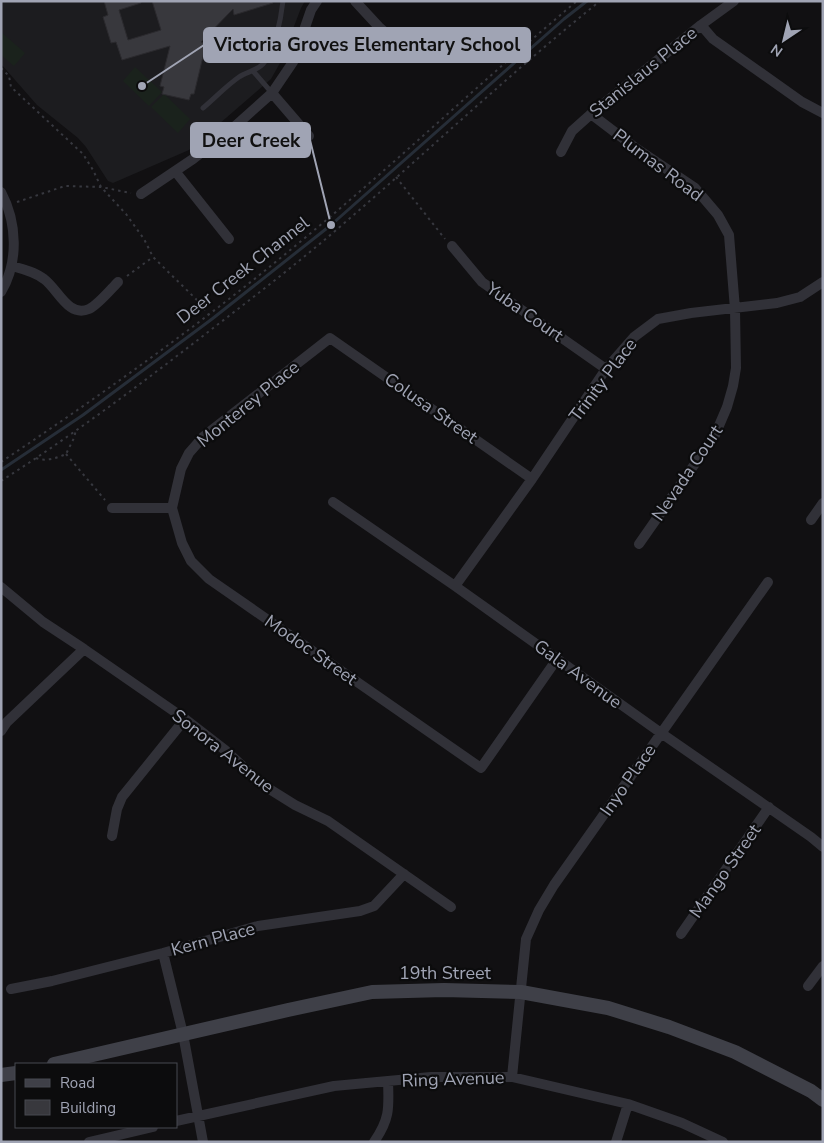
<svg xmlns="http://www.w3.org/2000/svg" width="824" height="1143" font-family="'Nunito Sans',sans-serif">
  <rect width="100%" height="100%" fill="#111012"/>
  <path fill="#1c1c1f" d="M1 1H305L301 8 280 63 271 79 189 150 113 183 108 181 86 147 78 138 37 105 1 64Z"/>
  <path fill="#1a221c" d="M1 32 25 53 14 66 1 55Z
    M135 67 162 92 149 106 123 81Z
    M164 94 190 119 178 133 151 107Z"/>
  <g fill="none" stroke-linecap="round" stroke-linejoin="round">
    <path stroke="#262d37" stroke-width="3" d="M1 470 83 415 212 319 331 225 564 19 587 1"/>
  </g>
  <path fill="#38383d" stroke="#2b2a2e" d="M104 1H141V3L119 10 128 40 161 30 152 1H272L273 3 234 15 233 9 201 42 206 44 194 94H191L189 100 162 94 164 87 160 86 170 46 122 60 116 42 111 43 103 17 108 15Z"/>
  <g fill="none" stroke-linecap="round" stroke-linejoin="round">
    <path stroke="#37383f" stroke-width="2" stroke-dasharray="2.5 4" stroke-linecap="butt" d="M1 68 9 76 11 87 83 154 93 170 101 187 126 214 144 239 153 257 199 302 208 314
      M396 177 445 239
      M17 202 65 186 101 187 131 193
      M127 276 153 257
      M66 454 105 500
      M36 458C45 462 57 458 66 454L74 438 76 430
      M1 462C106 392 209 318 306 237 398 161 485 78 577 1
      M1 481C73 435 141 384 208 332 251 299 294 266 335 231 424 155 509 74 600 1"/>
    <path stroke="#313138" stroke-width="5" d="M253 71 272 93
      M203 108C215 98 226 86 239 77 246 72 256 71 263 64 275 52 281 18 283 1"/>
    <path stroke="#313138" stroke-width="10" d="M355 1 379 27 408 52
      M701 25 713 39 802 102 823 113
      M272 93 309 136
      M591 114 637 149 695 188 718 215 729 235 735 309 736 368 733 386 727 407 715 435 639 544
      M561 152 572 131 591 114 701 25 734 1
      M175 171 229 239
      M1 192C17 222 19 262 1 292
      M141 194 193 159 233 128 272 93 293 62 311 10 317 1
      M452 246 482 282 606 369
      M12 266C23 269 35 272 44 279 58 289 68 318 89 309 98 305 111 289 118 282
      M333 502 455 586 661 733 811 837 823 847
      M112 508H172
      M172 508 182 543 191 561 209 579 481 768 557 659
      M172 508 181 469 189 453 203 437 330 338 532 479
      M811 520 823 503
      M455 586 532 479 606 369 634 337 658 319 691 313 777 303 800 297 823 282
      M1 587 43 622 84 649 185 719 225 750 263 785 295 805 328 821 451 907
      M1 731 7 722 84 649
      M112 836 117 809 122 797 185 719
      M681 934 769 807
      M163 953 183 1034 203 1142
      M808 986 823 966
      M11 989 52 981 163 953 258 926 360 911 374 906 404 874
      M512 1077 526 939 539 910 554 885 768 582
      M176 1121 334 1086 431 1077H512L628 1104 682 1123 723 1142
      M89 1142 153 1127
      M374 1142C390 1119 389 1108 388 1081
      M616 1142 628 1104"/>
    <path stroke="#3f4048" stroke-width="14" d="M54 1064 288 1010 372 992 444 990 521 992 608 1008 669 1027 735 1052 811 1091 823 1100
      M1 1075 16 1073"/>
  </g>
  <g text-anchor="middle" stroke-width="4.5" stroke-linejoin="round" paint-order="stroke">
    <g font-size="18" fill="#a0a4b4" stroke="#0c0c0d">
      <text transform="translate(643 72) rotate(-39)" y="6">Stanislaus Place</text>
      <text transform="translate(658 165) rotate(37)" y="6">Plumas Road</text>
      <text transform="translate(243 270) rotate(-38)" y="6">Deer Creek Channel</text>
      <text transform="translate(525 312) rotate(35)" y="6">Yuba Court</text>
      <text transform="translate(603 380) rotate(-53)" y="6">Trinity Place</text>
      <text transform="translate(248 404) rotate(-39)" y="6">Monterey Place</text>
      <text transform="translate(431 408) rotate(35)" y="6">Colusa Street</text>
      <text transform="translate(687 473) rotate(-56)" y="6">Nevada Court</text>
      <text transform="translate(311 650) rotate(35)" y="6">Modoc Street</text>
      <text transform="translate(578 674) rotate(36)" y="6">Gala Avenue</text>
      <text transform="translate(223 751) rotate(38)" y="6">Sonora Avenue</text>
      <text transform="translate(628 780) rotate(-55)" y="6">Inyo Place</text>
      <text transform="translate(725 871) rotate(-55)" y="6">Mango Street</text>
      <text transform="translate(213 939) rotate(-15)" y="6">Kern Place</text>
      <text x="445" y="979">19th Street</text>
      <text transform="translate(453 1079) rotate(-2)" y="6">Ring Avenue</text>
    </g>
  </g>
  <path fill="none" stroke="#a0a4b4" stroke-width="2" d="M142 86L204 45M331 225L310 140"/>
  <g fill="#a0a4b4" stroke="#0c0c0d" stroke-width="2">
    <circle cx="142" cy="86" r="5"/>
    <circle cx="331" cy="225" r="5"/>
  </g>
  <g fill="#a0a4b4" stroke="#a0a4b4" stroke-width="2">
    <rect x="204" y="28" width="326" height="34" rx="5"/>
    <rect x="191" y="123" width="119" height="34" rx="5"/>
  </g>
  <g font-size="19" text-anchor="middle" font-weight="bold" fill="#111">
    <text x="367" y="51">Victoria Groves Elementary School</text>
    <text x="251" y="147">Deer Creek</text>
  </g>
  <rect width="824" height="1143" fill="none" stroke="#a0a4b4" stroke-width="5"/>
  <rect x="15" y="1063" width="162" height="65" fill="#0c0c0d" stroke="#474950"/>
  <rect x="25" y="1079" width="25" height="8" fill="#3f4048" stroke="#474950"/>
  <text x="60" y="1088" font-size="15" fill="#a0a4b4">Road</text>
  <rect x="25" y="1100" width="25" height="15" fill="#38383d" stroke="#474950"/>
  <text x="60" y="1113" font-size="15" fill="#a0a4b4">Building</text>
  <g transform="translate(784 40) rotate(215)" stroke="#0c0c0d" stroke-width="4" paint-order="stroke">
  <path d="M0-4L9 19L0 12L-9 19Z" fill="#a0a4b4"/>
  <text y="-8" font-size="14" font-weight="bold" text-anchor="middle" fill="#a0a4b4">N</text>
  </g>
</svg>
